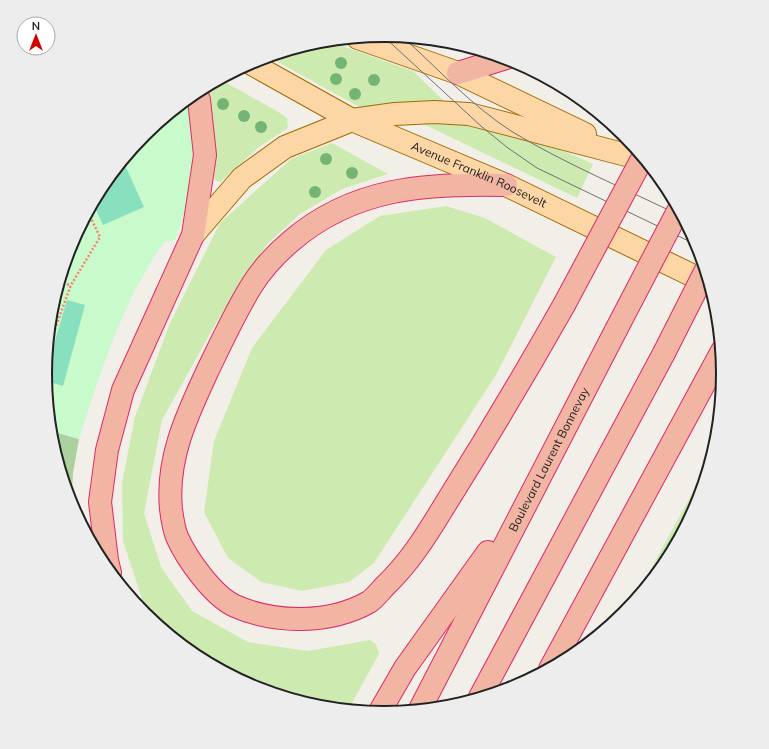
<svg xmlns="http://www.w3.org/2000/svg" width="769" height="749" font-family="Mulish,sans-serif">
  <rect width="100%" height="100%" fill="#f2efe9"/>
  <path fill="#cdebb0" d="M318 41H328L413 71 443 100V102L363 109 269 57Z
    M220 79 280 113 287 118 288 128 259 147 220 182 214 179C217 147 214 118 206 87Z
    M417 121C483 122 534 137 593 164L577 198Z
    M332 143 388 174 342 189 300 214 267 244 216 323 162 420 144 513 161 567 192 611 248 642 308 651 370 640 376 644 379 654 348 710 318 707 254 688 196 657 148 617 123 541 122 483 135 417 170 323 220 223 291 159Z
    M446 206 485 218 556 257 496 375 374 563 349 582 302 591 261 582 228 558 204 512 214 441 252 348 326 250 380 216Z
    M712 457 698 505 667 563 630 607Z"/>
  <path fill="#add19e" d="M51 431 79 439 73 473 71 506 51 441Z"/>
  <path fill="#c8facc" d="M189 98 195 144 191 192 175 240 164 242C122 302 101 371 79 439L51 431C49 412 45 392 45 373 48 284 82 200 144 135 157 121 174 110 189 98Z"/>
  <path fill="#88e0be" d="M123 161 144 207 103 225 93 203 102 186Z
    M67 300 85 305 63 386 46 381 45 375Z"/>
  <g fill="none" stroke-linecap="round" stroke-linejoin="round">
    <g stroke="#a06b00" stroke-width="24">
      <g id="primary">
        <path d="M358 38 458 73 585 134"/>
        <path id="s1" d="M250 63 352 120 506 185 710 284"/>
        <path d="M193 235 242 178 285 147 352 120 395 114 434 112 469 114 634 157"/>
      </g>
    </g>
    <g stroke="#dc2a67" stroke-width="24">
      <g id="trunk">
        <path d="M458 73 506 58"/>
        <path d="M506 185C427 183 353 187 290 242 276 254 262 269 252 285 235 312 221 343 207 372 187 415 166 459 171 509 172 517 174 529 177 537 187 559 213 596 235 606 276 624 330 624 369 602 375 598 380 591 385 586 409 563 426 536 443 508 485 441 525 374 564 305"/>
        <path d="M110 573 107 560 100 502 107 450 123 390 193 235 205 155 199 100 196 92"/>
        <path d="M550 669 722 351"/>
        <path d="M479 699 664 353"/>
        <path id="s2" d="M419 711 616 330"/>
        <path d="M379 713 405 668 488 552"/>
      </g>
    </g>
    <path stroke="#fa8072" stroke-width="2.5" stroke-dasharray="2 2" stroke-linecap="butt" d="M59 283 71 285
      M48 348 71 285 100 237 88 212"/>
    <use href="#primary" stroke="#fcd6a4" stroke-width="22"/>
    <use href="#trunk" stroke="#f2b4a3" stroke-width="22"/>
    <path stroke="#707070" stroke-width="1" d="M382 35 482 127 508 148 537 168 699 246
      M403 37C438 69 471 105 511 131 565 164 626 189 683 217"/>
    <g stroke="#dc2a67" stroke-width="24" stroke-linecap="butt">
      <path id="trunk-bridge" d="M564 305 643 157
        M616 330 679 209
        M664 353 706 270"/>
    </g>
    <use href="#trunk-bridge" stroke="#f2b4a3" stroke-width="22"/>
  </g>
  <g fill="#74b475">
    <circle cx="341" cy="63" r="6"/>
    <circle cx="336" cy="79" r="6"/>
    <circle cx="374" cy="80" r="6"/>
    <circle cx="355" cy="94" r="6"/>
    <circle cx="223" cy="104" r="6"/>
    <circle cx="244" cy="116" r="6"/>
    <circle cx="261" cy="127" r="6"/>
    <circle cx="326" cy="159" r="6"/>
    <circle cx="352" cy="173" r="6"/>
    <circle cx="315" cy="192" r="6"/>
  </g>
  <g text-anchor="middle" stroke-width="3" stroke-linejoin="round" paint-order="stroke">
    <g font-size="12" fill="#222" stroke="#fff">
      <text dy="4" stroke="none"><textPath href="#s1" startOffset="255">Avenue Franklin Roosevelt</textPath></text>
      <text dy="4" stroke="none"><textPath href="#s2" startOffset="283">Boulevard Laurent Bonnevay</textPath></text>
    </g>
  </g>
  <path d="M0 0H769V749H0ZM52 374a332 332 0 1 1 664 0a332 332 0 1 1-664 0Z" fill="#ededed" fill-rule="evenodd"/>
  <path fill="none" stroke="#222" stroke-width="2" d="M52 374a332 332 0 1 1 664 0a332 332 0 1 1-664 0Z"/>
  <g transform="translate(36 36)"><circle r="19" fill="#ffffff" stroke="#a7a7a7"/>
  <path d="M0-3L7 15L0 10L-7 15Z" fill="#d40000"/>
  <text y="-6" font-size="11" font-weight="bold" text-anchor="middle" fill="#222222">N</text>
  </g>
</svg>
